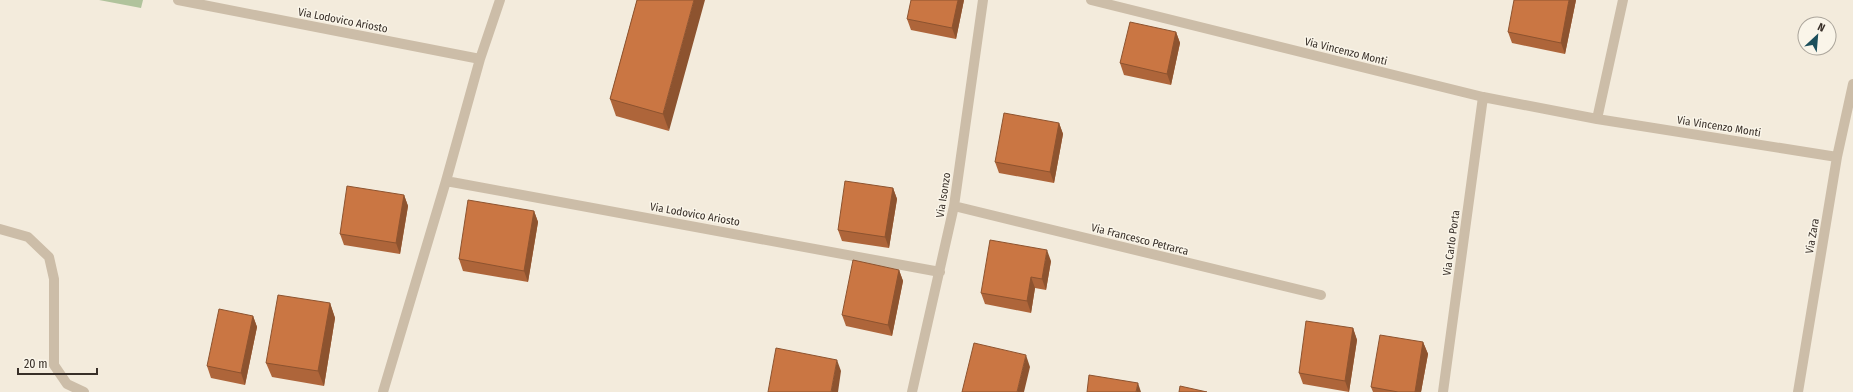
<svg xmlns="http://www.w3.org/2000/svg" width="1853" height="392" font-family="'Fira Sans Condensed',sans-serif">
  <rect width="100%" height="100%" fill="#f3ebdc"/>
  <path fill="#b0c39c" d="M99 0H143L141 8Z"/>
  <g fill="none" stroke-linecap="round" stroke-linejoin="round">
    <path stroke="#ccbda8" stroke-width="10" d="M178 0 480 59
      M1091 0 1483 97 1597 119 1837 157
      M1597 119 1623 0
      M446 181 940 272
      M954 206 1321 295
      M0 229 28 237 49 257 54 279V365L67 384 84 392
      M383 392 446 181 480 59 500 0
      M912 392 954 206 983 0
      M1443 392 1483 97
      M1798 392 1837 157 1853 84"/>
  </g>
  <path fill="#ae653a" d="M637 0 669 131 616 116 610 99Z
    M964 0 956 39 911 30 907 19Z
    M1576 0 1565 54 1512 43 1508 32Z
    M1176 32 1180 43 1171 85 1124 75 1120 63Z
    M1059 123 1063 134 1054 183 999 173 995 162Z
    M893 188 897 199 889 248 842 241 838 230Z
    M404 195 408 206 400 254 344 245 340 234Z
    M534 211 538 222 528 282 463 271 459 259Z
    M1051 261 1046 290 1035 288 1031 313 985 304 981 293Z
    M899 270 903 281 892 336 846 326 842 315Z
    M330 303 335 318 324 386 272 377 266 363Z
    M253 316 257 327 245 385 211 378 207 366Z
    M1353 328 1357 340 1349 392 1303 384 1299 373Z
    M1423 342 1428 354 1421 392H1373L1371 387Z"/>
  <path fill="#8d532f" d="M694 0H705L669 131 663 114Z
    M958 0H964L956 39 952 28Z
    M1569 0H1576L1565 54 1561 43Z
    M1176 32 1180 43 1171 85 1167 74Z
    M1059 123 1063 134 1054 183 1050 172Z
    M893 188 897 199 889 248 885 237Z
    M404 195 408 206 400 254 396 243Z
    M534 211 538 222 528 282 524 271Z
    M1047 250 1051 261 1046 290 1042 279Z
    M899 270 903 281 892 336 888 325Z
    M1031 277 1035 288 1031 313 1027 301Z
    M330 303 335 318 324 386 318 371Z
    M253 316 257 327 245 385 241 373Z
    M1353 328 1357 340 1349 392 1345 381Z
    M1423 342 1428 354 1421 392H1415Z
    M1026 355 1030 367 1024 392H1017Z
    M837 360 841 371 838 392H831Z
    M1138 383 1141 392H1136Z"/>
  <path fill="#ca7643" stroke="#8d532f" d="M637 0H694L663 114 610 99Z
    M911 0H958L952 28 907 19Z
    M1514 0H1569L1561 43 1508 32Z
    M1130 22 1176 32 1167 74 1120 63Z
    M1004 113 1059 123 1050 172 995 162Z
    M845 181 893 188 885 237 838 230Z
    M347 186 404 195 396 243 340 234Z
    M468 200 534 211 524 271 459 259Z
    M990 240 1047 250 1042 279 1031 277 1027 301 981 293Z
    M853 260 899 270 888 325 842 315Z
    M278 295 330 303 318 371 266 363Z
    M219 309 253 316 241 373 207 366Z
    M1306 321 1353 328 1345 381 1299 373Z
    M1380 335 1423 342 1415 392H1398L1371 387Z
    M974 343 1026 355 1017 392H962Z
    M776 348 837 360 831 392H768Z
    M1089 375 1138 383 1136 392H1087Z
    M1180 386 1207 392H1179Z"/>
  <g text-anchor="middle" stroke-width="3" stroke-linejoin="round" paint-order="stroke">
    <g font-size="11" fill="#382f28" stroke="#faf5e9">
      <text transform="translate(343 20) rotate(11)" y="4">Via Lodovico Ariosto</text>
      <text transform="translate(1346 51) rotate(14)" y="4">Via Vincenzo Monti</text>
      <text transform="translate(1719 126) rotate(9)" y="4">Via Vincenzo Monti</text>
      <text transform="translate(943 195) rotate(-81)" y="4">Via Isonzo</text>
      <text transform="translate(695 214) rotate(10)" y="4">Via Lodovico Ariosto</text>
      <text transform="translate(1812 236) rotate(-80)" y="4">Via Zara</text>
      <text transform="translate(1140 239) rotate(14)" y="4">Via Francesco Petrarca</text>
      <text transform="translate(1451 243) rotate(-82)" y="4">Via Carlo Porta</text>
    </g>
  </g>
  <g transform="translate(1817 36) rotate(26)"><circle r="19" fill="#faf5e9" stroke="#aca69c"/>
  <path d="M0-3L7 15L0 10L-7 15Z" fill="#1c4f5b"/>
  <text y="-6" font-size="11" font-weight="bold" text-anchor="middle" fill="#382f28">N</text>
  </g>
  <path d="M18 368v6h79v-6" fill="none" stroke="#382f28" stroke-width="2"/>
  <text x="24" y="368" font-size="12" fill="#382f28" stroke="#faf5e9" stroke-width="3" paint-order="stroke">20 m</text>
</svg>
